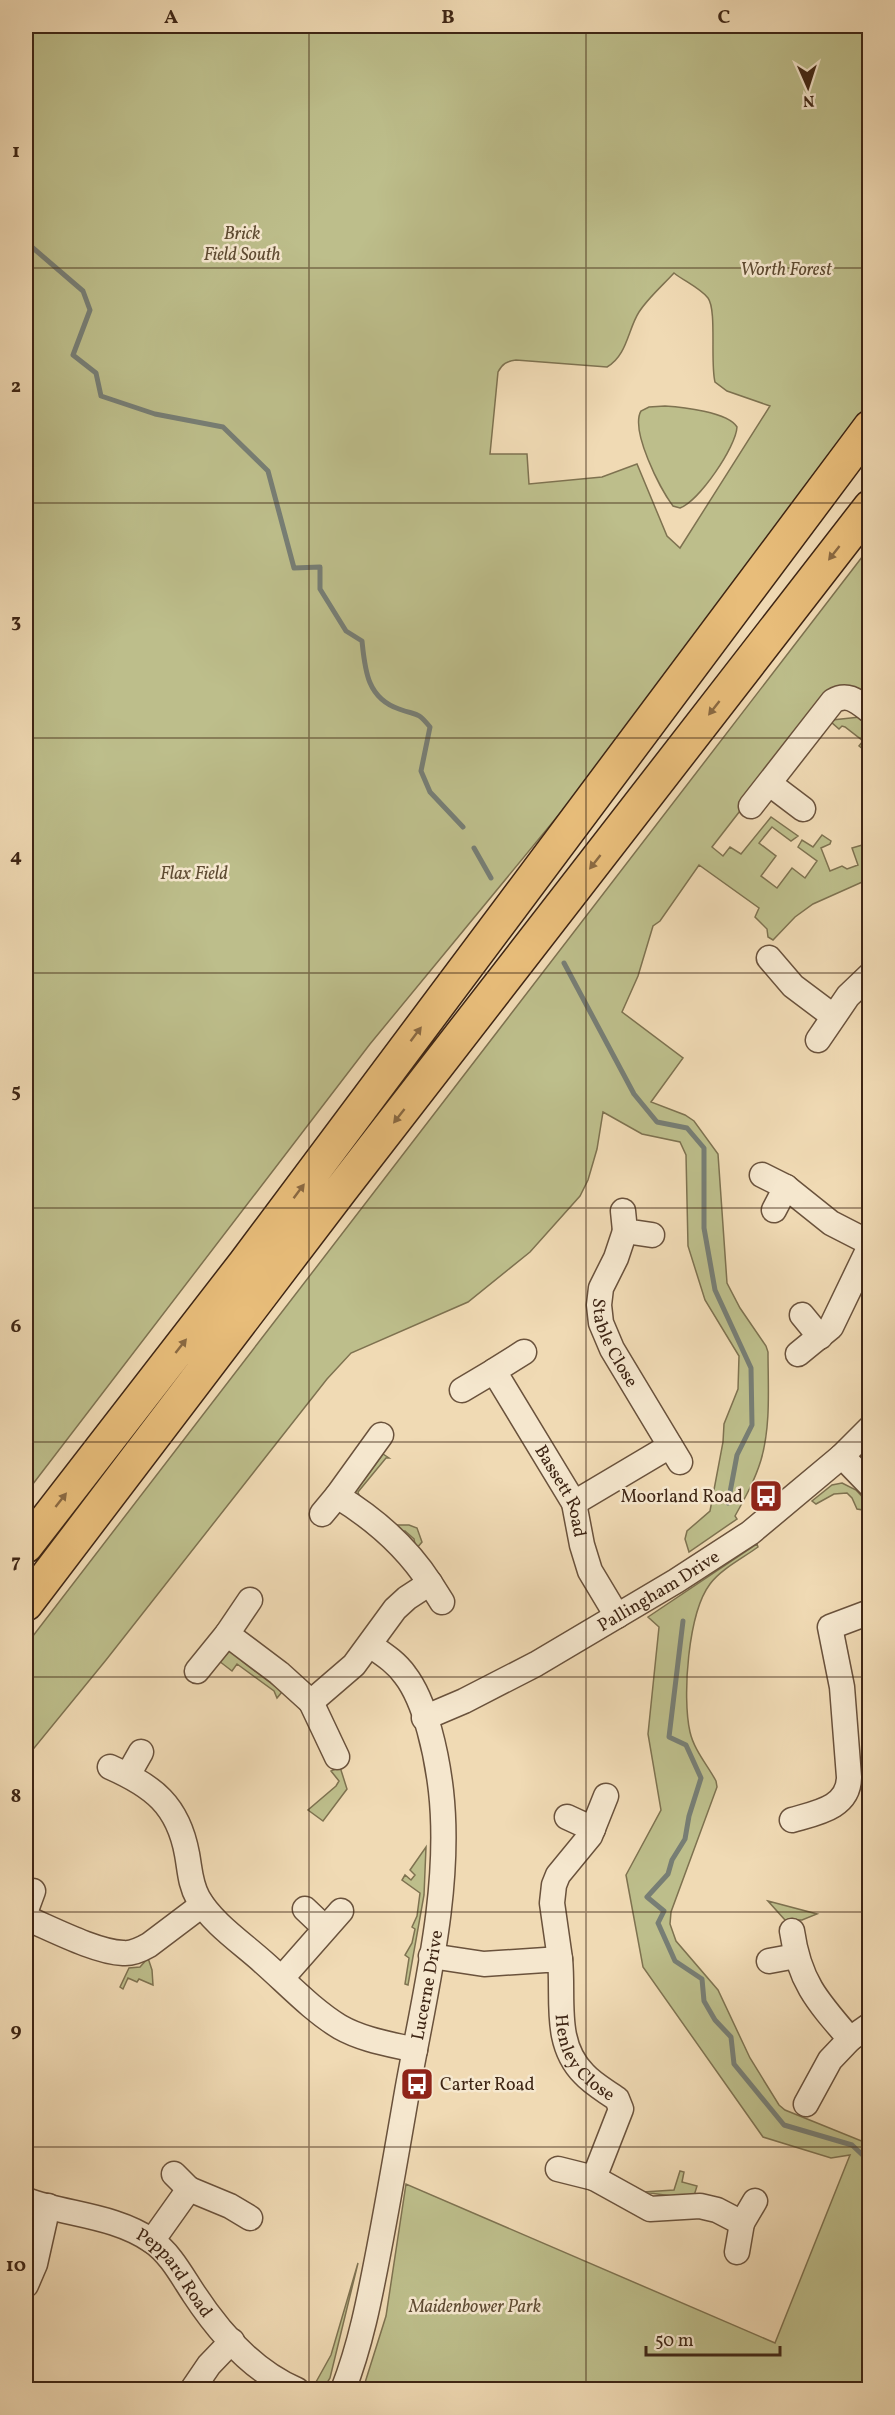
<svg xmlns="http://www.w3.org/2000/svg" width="895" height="2415" font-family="Vollkorn,serif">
  <rect width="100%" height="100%" fill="#f0dab4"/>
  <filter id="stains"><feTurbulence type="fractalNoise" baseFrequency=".00333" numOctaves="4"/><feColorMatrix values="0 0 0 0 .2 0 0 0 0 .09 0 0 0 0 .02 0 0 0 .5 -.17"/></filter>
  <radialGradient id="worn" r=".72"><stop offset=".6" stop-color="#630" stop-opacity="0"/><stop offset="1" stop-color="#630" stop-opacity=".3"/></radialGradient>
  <path fill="#bdbe8b" stroke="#7e7250" stroke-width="1.5" fill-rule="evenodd" d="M26 26H869V438L370 1044 26 1493ZM674 273C684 281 700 288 708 298 717 310 710 363 715 382L727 391 770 406 680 548 667 536 637 464 602 477 529 484 527 454H490L498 372C502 364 507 361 516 360L607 367C627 356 628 329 639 312 648 298 663 285 674 273Z
    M665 406C682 407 728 412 737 427 736 447 699 501 680 508L673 506C660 489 630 430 641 411L649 407Z
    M869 548V703L827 699 712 847 723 856 730 847 741 854 771 817 798 836 791 841 772 827 759 843 776 856 761 876 777 888 792 868 805 878 817 861 798 847 802 840 813 847 822 835 831 841 830 844 821 848 830 871 842 866 847 869 858 865 852 848 869 843V879L813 904 795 917 773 940 768 937 767 929 755 917 759 908 699 865 660 921 653 926 638 976 622 1012 683 1058 651 1102 685 1115 694 1121 718 1154 727 1283 740 1308 766 1346 768 1352C768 1387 771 1426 761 1460 755 1480 745 1498 735 1516L737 1519 689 1552 685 1539 687 1531 710 1511 723 1442 724 1424 738 1389 739 1356 705 1300 688 1246 686 1155 680 1142 642 1134 603 1112 597 1149 588 1180 580 1196 530 1252 468 1302 351 1353 327 1379 106 1660 26 1758V1645Z
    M860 717 866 722V731L869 733V754L859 746 863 741 845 727 842 726 839 729 831 722 832 720Z
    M383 1454 389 1458H386L358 1492 359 1495 396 1525H409L417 1528 422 1542 416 1549 414 1539 405 1531H395L355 1500 352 1490 355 1482 364 1480Z
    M842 1483 856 1490 869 1504V1511L857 1509 852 1498 847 1493 834 1494 816 1504 812 1501 832 1485Z
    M757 1544 758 1547C743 1558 721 1569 710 1584 688 1613 682 1697 690 1732 694 1750 708 1766 716 1781L717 1787 671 1912 670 1924 676 1941 718 1990 750 2058 779 2105 785 2110 869 2144V2389H363L386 2316 406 2184 775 2343 850 2155 831 2158 763 2137 643 1967 626 1875 661 1810 648 1734 659 1627 648 1617Z
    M229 1649 240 1652 242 1661 276 1687H286L277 1698 274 1691 237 1664 232 1671 219 1661Z
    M340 1767 347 1789 323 1821 308 1810 336 1786 339 1781 331 1771Z
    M426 1847 424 1895 408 1985 405 1984 409 1958 405 1955 412 1943 415 1929 412 1927 417 1916 420 1893 402 1880 405 1875 411 1880 415 1875 410 1870Z
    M768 1901 817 1914 802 1920H785Z
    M148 1958 152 1970 153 1985 139 1979 137 1982 128 1978 123 1989 120 1987 129 1968 140 1967Z
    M680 2171 684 2172 682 2182 697 2186 693 2199 643 2192 674 2190Z
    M358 2263 330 2378 327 2383 316 2382 331 2355Z"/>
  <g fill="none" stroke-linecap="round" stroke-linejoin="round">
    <path stroke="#777e75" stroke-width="5" d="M26 242 83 291 90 310 73 355 96 373 101 396 155 414 223 427 268 471 294 568 320 567V589L346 631 362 641C365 670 367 698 399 709 417 716 416 710 430 727L421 771 430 792 463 827
      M474 848 491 878
      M564 963 634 1094 657 1122 687 1128 704 1148V1228L715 1290 751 1368 752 1425 737 1455 728 1503
      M683 1621 669 1737 686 1745 701 1778 689 1816 685 1839 672 1860 668 1874 647 1897 664 1911 658 1923 675 1961 702 1979 704 2001 715 2020 731 2037 734 2064 784 2125 852 2145 870 2162"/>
    <g stroke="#6a523c" stroke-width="27">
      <g id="minor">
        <path d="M770 784 803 809"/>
        <path d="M751 806 833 701C848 692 858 702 870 711"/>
        <path d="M769 958 793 986 833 1016"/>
        <path d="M818 1040 848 996 870 975"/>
        <path d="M762 1175 786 1187 831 1223 870 1243"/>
        <path d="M774 1210 786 1187"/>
        <path d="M623 1211 625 1231 652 1235"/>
        <path id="s1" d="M625 1231 616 1258 601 1288 599 1305 601 1323 612 1349 680 1462"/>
        <path d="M802 1315 820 1337"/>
        <path id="s2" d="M524 1352 494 1371 574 1503 582 1545 590 1571 617 1616"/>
        <path d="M798 1354 831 1327 870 1246"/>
        <path d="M462 1390 494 1371"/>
        <path d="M842 1456 870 1485"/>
        <path d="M574 1503 670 1446"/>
        <path d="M322 1514 337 1496"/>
        <path d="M430 1583 442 1602"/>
        <path d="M227 1634 279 1673 311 1702 354 1665 395 1609 407 1598 430 1583C406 1546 375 1519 337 1496L381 1435"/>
        <path d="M197 1671 227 1634 250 1600"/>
        <path d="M311 1702 337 1757"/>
        <path id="s3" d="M424 1718 464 1701 536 1664 676 1581 750 1533 842 1456 870 1428"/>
        <path d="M110 1767C153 1786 178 1805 187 1854 190 1870 190 1884 198 1898 212 1923 242 1943 263 1962 288 1984 312 2010 340 2027 363 2040 390 2044 415 2050"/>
        <path d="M128 1775 141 1752"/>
        <path d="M567 1817 593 1829"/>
        <path d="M792 1820C816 1813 849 1808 849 1777L842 1687 830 1627 870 1612"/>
        <path d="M305 1909 325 1928"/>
        <path d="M26 1910 33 1891"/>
        <path d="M26 1918C52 1929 96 1952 123 1953 132 1954 142 1949 149 1945L202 1905"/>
        <path d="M792 1931C799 1981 817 2001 850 2039L870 2025"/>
        <path id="s4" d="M431 1956 484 1964 560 1959C564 1999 553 2043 584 2074 593 2084 606 2091 617 2099L621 2109 594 2178 650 2209 700 2206 717 2210 742 2223 737 2252"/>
        <path d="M560 1959 552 1903 554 1885 558 1875 590 1836 606 1796"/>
        <path d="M769 1961 796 1956"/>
        <path d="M282 1978 341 1911"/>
        <path d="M806 2104 830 2060 850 2039"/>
        <path d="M558 2169 594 2178"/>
        <path d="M174 2174 189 2189"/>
        <path id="s5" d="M26 2200C67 2215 114 2215 152 2241 170 2253 182 2276 194 2294 219 2332 254 2372 297 2390"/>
        <path d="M742 2223 755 2201"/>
        <path d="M152 2241 189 2189 230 2206 250 2218"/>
        <path d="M26 2285 35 2264 48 2206"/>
        <path d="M192 2390 209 2365 232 2341"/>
        <path id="s6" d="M343 2390C361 2344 370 2296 379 2249 389 2197 398 2144 407 2092 424 1996 452 1889 441 1791 437 1756 426 1702 405 1675 396 1662 383 1654 370 1645"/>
      </g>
    </g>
    <g stroke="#3e2514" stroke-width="36">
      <path id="highway" d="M26 1546 245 1263 870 427
        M26 1604 340 1191 870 507"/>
    </g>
    <use href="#minor" stroke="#f5e7ce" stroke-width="24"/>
    <use href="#highway" stroke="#e8bd7a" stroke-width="33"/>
  </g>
  <defs><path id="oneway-solid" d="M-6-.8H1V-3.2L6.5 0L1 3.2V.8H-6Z" transform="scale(1.5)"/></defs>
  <g fill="#8a6942">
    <use href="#oneway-solid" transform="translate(834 553) rotate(128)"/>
    <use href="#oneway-solid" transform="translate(714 708) rotate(128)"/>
    <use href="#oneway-solid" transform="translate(595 862) rotate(128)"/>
    <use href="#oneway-solid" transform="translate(416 1034) rotate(-53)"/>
    <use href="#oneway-solid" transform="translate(399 1116) rotate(128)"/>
    <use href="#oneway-solid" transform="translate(299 1191) rotate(-53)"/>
    <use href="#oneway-solid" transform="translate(181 1346) rotate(-52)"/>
    <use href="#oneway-solid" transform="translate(61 1500) rotate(-52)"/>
  </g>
  <path fill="none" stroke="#3e2514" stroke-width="1.5" stroke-opacity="0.55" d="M309 26V2390M586 26V2390M26 268H870M26 503H870M26 738H870M26 973H870M26 1208H870M26 1442H870M26 1677H870M26 1912H870M26 2147H870"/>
  <defs>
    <g id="bus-square" transform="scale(1.725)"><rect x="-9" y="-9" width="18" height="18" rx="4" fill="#8f2418" stroke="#f5e7ce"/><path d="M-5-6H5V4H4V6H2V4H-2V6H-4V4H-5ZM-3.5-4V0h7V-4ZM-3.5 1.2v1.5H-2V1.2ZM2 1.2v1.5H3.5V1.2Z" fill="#fff"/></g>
  </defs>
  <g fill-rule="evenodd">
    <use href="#bus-square" x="766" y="1496"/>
    <use href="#bus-square" x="417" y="2084"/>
  </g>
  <g text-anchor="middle" stroke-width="5" stroke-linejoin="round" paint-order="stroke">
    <g font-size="18" font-style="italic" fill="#5e4b32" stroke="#f5e7ce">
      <text x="242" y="239">Brick<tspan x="242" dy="21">Field South</tspan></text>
      <text x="786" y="275">Worth Forest</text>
      <text x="194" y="879">Flax Field</text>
      <text x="475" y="2312">Maidenbower Park</text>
    </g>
    <g font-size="18" fill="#3e2514" stroke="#f5e7ce">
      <text dy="6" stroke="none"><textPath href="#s1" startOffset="120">Stable Close</textPath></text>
      <text dy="6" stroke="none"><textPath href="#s2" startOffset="174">Bassett Road</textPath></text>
      <text dy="6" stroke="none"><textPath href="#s3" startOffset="267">Pallingham Drive</textPath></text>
      <text dy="6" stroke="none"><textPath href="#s6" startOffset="414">Lucerne Drive</textPath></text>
      <text dy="6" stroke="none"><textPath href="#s4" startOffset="236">Henley Close</textPath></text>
      <text dy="6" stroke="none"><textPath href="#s5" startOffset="172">Peppard Road</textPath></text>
    </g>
    <g font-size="18" fill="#3e2514" stroke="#f5e7ce" text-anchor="end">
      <text x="743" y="1502">Moorland Road</text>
      <text x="440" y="2090" text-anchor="start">Carter Road</text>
    </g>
  </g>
  <rect width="895" height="2415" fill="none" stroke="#f0dab4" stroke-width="66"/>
  <g transform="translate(808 87) rotate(177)" stroke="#f5e7ce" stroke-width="4.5" paint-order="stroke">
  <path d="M0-4.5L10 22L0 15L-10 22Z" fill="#3e2514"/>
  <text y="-9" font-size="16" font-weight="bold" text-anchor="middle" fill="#3e2514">N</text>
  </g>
  <path d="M646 2346v9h134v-9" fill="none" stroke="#3e2514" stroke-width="3"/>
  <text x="655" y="2346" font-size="18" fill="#3e2514" stroke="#f5e7ce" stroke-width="4.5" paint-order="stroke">50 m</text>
  <rect x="33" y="33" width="829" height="2349" fill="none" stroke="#3e2514" stroke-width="2"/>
  <g font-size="20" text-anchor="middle" font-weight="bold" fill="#3e2514">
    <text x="171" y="23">A</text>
    <text x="448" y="23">B</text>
    <text x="724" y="23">C</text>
    <text x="16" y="157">1</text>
    <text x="16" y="392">2</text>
    <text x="16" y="627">3</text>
    <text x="16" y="862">4</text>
    <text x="16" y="1097">5</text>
    <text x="16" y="1332">6</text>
    <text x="16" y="1567">7</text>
    <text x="16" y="1802">8</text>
    <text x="16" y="2036">9</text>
    <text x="16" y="2271">10</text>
  </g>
  <rect width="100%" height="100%" filter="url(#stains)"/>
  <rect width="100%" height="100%" fill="url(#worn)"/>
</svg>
